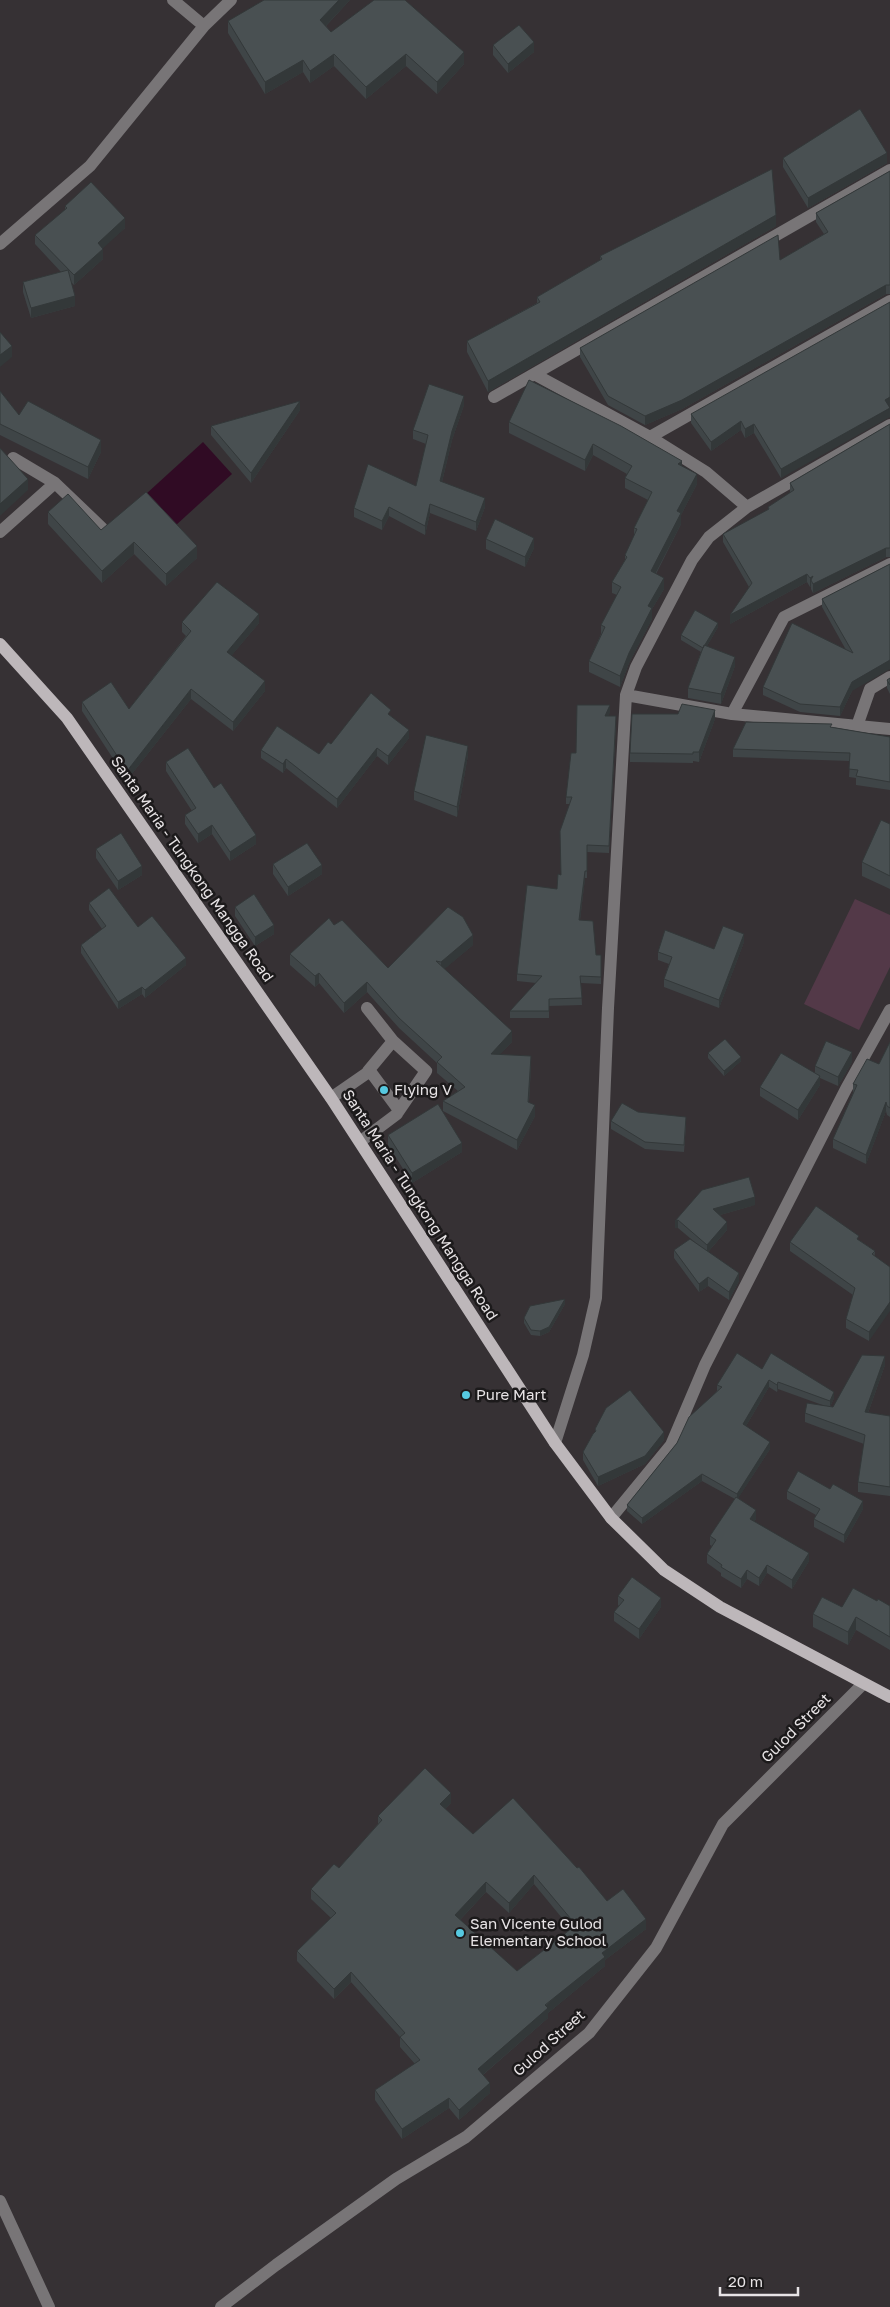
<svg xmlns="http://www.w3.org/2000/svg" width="890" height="2307" font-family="'Golos Text',sans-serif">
  <rect width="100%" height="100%" fill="#363134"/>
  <path fill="#533948" d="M855 899 890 915V967L859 1030 804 1004Z"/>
  <path fill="#300b24" d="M203 442 232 474 175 526 146 494Z"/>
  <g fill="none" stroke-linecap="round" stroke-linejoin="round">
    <path stroke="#787577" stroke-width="12" d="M173 0 204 26
      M0 244 90 166 204 26 231 0
      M534 374 650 437 706 472 747 507
      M494 397 890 170
      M650 437 890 301
      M13 458 55 483 102 528
      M0 532 55 483
      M626 695 732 714 890 729
      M732 714 784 617 890 564
      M857 726 870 689 890 677
      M367 1008 393 1041 426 1071 398 1112
      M368 1071 393 1041
      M331 1098 370 1071 398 1109 397 1114 361 1141
      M555 1443 583 1355 596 1298 608 1008 626 695 636 667 692 560 709 537 747 507 890 425
      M611 1518 671 1445 705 1365 846 1089 890 1010
      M0 2201 49 2307
      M221 2307 276 2265 396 2179 466 2137 589 2033 656 1948 723 1824 863 1684"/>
    <path stroke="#bdb7ba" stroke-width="12" d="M0 644 67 718 331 1098 555 1443 611 1518 664 1570 720 1607 890 1697"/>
  </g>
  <path fill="#3f4547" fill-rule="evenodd" d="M350 0 326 26 331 32 464 64 437 94 406 66 366 99 334 66 310 83 303 72 265 94 228 33V21Z
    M493 45 534 52 508 73 493 55Z
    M783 158 887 163 808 208 783 167Z
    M890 171V294H886L682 409 645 425 608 405 580 357V348L780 260 824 234 816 222V213Z
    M65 206 125 228 102 248 103 259 74 285 71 282 75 306 31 318 23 292V282L61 272 35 244V235L65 210Z
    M776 226 488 392 467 352V341L537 303V297L600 260V256Z
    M0 391 19 415 101 452 88 479 0 435Z
    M464 405 452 440 442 482 485 507 476 531 430 513 425 535 389 516 382 530 354 517V508L416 486 426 444 413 439V430Z
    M889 406 781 478 754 433 745 438 741 430 711 451 691 423V414Z
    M300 410 251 483 211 435V426Z
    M509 422 682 466 697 484 681 515V524L656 574 664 589 652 609V619L629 663 620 687 589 672V661L601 634V625L617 595 612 593V582L625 560V555L634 537V528L648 500 625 488V478L627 474 593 455 585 471 509 433Z
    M890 424V557H886L813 593 811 589V586L810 587 807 582 730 624 749 587 723 542V534L768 510V507L790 493V483Z
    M48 512 101 530 197 558 166 586 134 554 102 583 48 524Z
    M486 539 534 548 525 567 486 549Z
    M890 564 852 691 840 716 800 712 763 695V687L846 650 822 607V599Z
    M182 622 259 623 231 656 265 691 233 731 191 699 127 780 82 711V702L129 709 186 636 182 632Z
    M718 627 707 646 735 666 721 704 688 698V688L701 652 681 640V635Z
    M890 678V694L887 688V680Z
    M610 713 608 716 616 723 609 853 587 852V878H585L580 920 596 955H601V984L581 983 582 1005 549 1006V1018H510V1011L536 983 517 981V974L557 889 561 875 570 804H566V797L576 753Z
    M391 716 409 738 388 765 377 756 337 808 286 768 283 773 261 758V750L319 754 331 744Z
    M715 719 699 762 693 761V763L630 762V753Z
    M832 727 890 737V790L856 785V778L849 777 850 761 733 757V749Z
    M468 755 457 817 414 800V791Z
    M166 762 214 788 256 844 230 861 212 834 198 843 185 824V815L192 811 166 771Z
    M890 824V889L862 876V862Z
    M96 849 142 875 118 890 96 858Z
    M273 864 322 874 288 896 273 874Z
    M89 903 138 927 186 965 145 998 142 994 118 1009 81 953V945L102 929 89 910Z
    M235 907 274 934 255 946 235 916Z
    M334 925 388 968 473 945 444 969 512 1042 500 1054 531 1066 529 1102 535 1116 517 1150 443 1111V1101L458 1091 437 1073V1063L399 1028 367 992 344 1013 319 983 315 987 290 965V954Z
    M744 942 719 1008 664 987V979L669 964 658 960V952L714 949Z
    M890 1042V1117L887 1115 886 1111 866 1164 833 1148V1139L853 1093V1084L879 1064Z
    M708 1053 741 1061 724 1076 708 1058Z
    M852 1062 838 1086 820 1078V1085L798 1120 760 1096V1087L815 1073V1066Z
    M638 1112 686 1124 684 1152 645 1149 611 1129V1121Z
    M388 1135 462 1152 412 1183 388 1145Z
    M755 1205 720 1215 727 1230 708 1252 739 1281 729 1300 708 1286 699 1292 674 1258V1250L697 1244 678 1228H675V1221Z
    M859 1240 875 1251 869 1341 846 1328V1319L853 1295 790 1251V1242Z
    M565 1304 549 1332 540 1336 531 1335 524 1323V1318Z
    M885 1365 868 1413 890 1416V1496L858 1492V1482L864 1444 805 1422V1413L828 1407 778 1389 777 1392 769 1387 746 1426 770 1449 738 1498 756 1519 754 1521 809 1561 792 1589 767 1573 759 1586 747 1579 741 1588 721 1576V1573L707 1563V1554L712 1546 710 1545V1536L735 1499 702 1481 642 1524 627 1511V1505L677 1443 717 1391V1385L762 1369 834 1398 830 1407H833Z
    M595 1429 664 1440 645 1464 598 1486 583 1460V1452L595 1432Z
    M787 1491 863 1509 844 1543 814 1527V1519L816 1515 787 1499Z
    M618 1596 661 1607 639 1639 614 1621V1612L619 1606 618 1605Z
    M877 1601 890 1606V1661V1650L856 1630 848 1645 813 1627V1614L842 1607Z
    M451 1803 445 1809 473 1834 607 1901 646 1929 605 1960V1966L548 2013V2018L483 2075 490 2093 459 2120 449 2108 402 2139 375 2100V2090L415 2064 400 2047V2037L351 1982 334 1999 297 1961V1951L331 1918 311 1899V1889L339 1868 378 1824V1816ZM534 1884 571 1929 517 1971 460 1920 486 1892 509 1913Z"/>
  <path fill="#333839" d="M339 0H350L320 32V20Z
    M534 42V52L508 73V64Z
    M464 52V64L437 94V82Z
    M334 54V66L310 83V71Z
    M406 54V66L366 99V87Z
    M303 60V72L265 94V82Z
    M887 153V163L808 208V198Z
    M776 215V226L488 392V381Z
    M125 218V228L98 253V243Z
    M103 249V259L74 285V275Z
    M886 285V294L682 409 645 425V416Z
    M75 296V306L31 318V308Z
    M12 346V357L0 367V355Z
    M464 396V405L452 440 440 490V481L452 431Z
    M890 397V406L885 409V400Z
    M300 401V410L251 483V473Z
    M890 408V417L781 478V469Z
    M741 421V430L711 451V442Z
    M754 424V433L745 438V429Z
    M101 440V452L88 479V467Z
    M593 444V455L585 471V460Z
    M682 461V471L678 464Z
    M697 474V484L681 515V524L651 582V571L677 511Z
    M28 479V490L0 516V504Z
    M485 498V507L476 531V522Z
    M430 504V513L425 535V526Z
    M389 507V516L382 530V521Z
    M534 538V548L525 567V557Z
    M134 542V554L102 583V571Z
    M197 546V558L166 586V574Z
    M886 548V557L813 593V584Z
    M807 574V582L730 624V615Z
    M813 576 811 580V586L810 587V578Z
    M664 578V589L652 609V619L629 663 620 687V676L629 653 648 606Z
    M259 614V623L227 661V652Z
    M718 623V627L703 653V648Z
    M735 657V666L721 704V694Z
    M890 660V669L852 691 840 716V707L852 682Z
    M265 681V691L233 731V722Z
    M191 689V699L127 780V771Z
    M610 705V713L605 723V716Z
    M715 710V719L699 762V752Z
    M409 730V738L388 765V756Z
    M468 746V755L457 817V807Z
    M377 748V756L337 808V799Z
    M286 759V768L283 773V764Z
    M212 825V834L198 843V834Z
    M256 835V844L230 861V852Z
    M322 865V874L288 896V887Z
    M142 866V875L118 890V881Z
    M585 871V878L579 927V920Z
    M274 925V934L255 946V937Z
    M744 934V942L719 1008V1000Z
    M473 935V945L441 972V962Z
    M186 958V965L145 998V990Z
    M319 973V983L315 987V976Z
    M367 982V992L344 1013V1003Z
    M142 987V994L118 1009V1002Z
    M512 1031V1042L491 1064V1054Z
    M852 1052V1062L838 1086V1077Z
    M531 1056V1066L528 1112V1102Z
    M741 1057V1061L724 1076V1071Z
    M820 1076V1085L798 1120V1110Z
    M886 1102V1111L866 1164V1155Z
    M535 1105V1116L517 1150V1140Z
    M462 1143V1152L412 1183V1173Z
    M755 1197V1205L713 1217V1209Z
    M678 1220V1228H675V1221Z
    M727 1222V1230L707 1253V1245Z
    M739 1273V1281L729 1300V1292Z
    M708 1277V1286L699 1292V1284Z
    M565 1299V1304L549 1332 540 1336V1331Z
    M890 1302V1311L869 1341V1332Z
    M885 1356V1365L865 1421V1412Z
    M769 1380V1387L743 1431V1424Z
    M778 1382V1389L777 1392V1385Z
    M834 1392V1398L830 1407V1401Z
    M664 1432V1440L645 1464 598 1486V1477Z
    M770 1442V1449L737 1500V1494Z
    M702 1474V1481L642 1524V1518Z
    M863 1501V1509L844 1543V1535Z
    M756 1510V1519L750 1528V1519Z
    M809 1553V1561L792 1589V1580Z
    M767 1565V1573L759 1586V1578Z
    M747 1570V1579L741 1588V1579Z
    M661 1598V1607L639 1639V1629Z
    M856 1617V1630L848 1645V1632Z
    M451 1793V1803L440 1814V1804Z
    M534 1875V1884L509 1913V1903Z
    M486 1882V1892L455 1925V1915Z
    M646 1919V1929L605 1960V1966L548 2013V2018L478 2079V2069L602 1953Z
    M351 1972V1982L334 1999V1989Z
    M490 2083V2093L459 2120V2110Z
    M449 2098V2108L402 2139V2129Z"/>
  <path fill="#495052" stroke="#333839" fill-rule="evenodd" d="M264 0H339L320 20 331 32 374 0H405L464 52 437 82 406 54 366 87 334 54 310 71 303 60 265 82 228 21Z
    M519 25 534 42 508 64 493 45Z
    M860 109 887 153 808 198 783 158Z
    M772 169 776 215 488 381 467 341 540 302 537 297 602 259 600 256Z
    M890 171V285H886L682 400 645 416 608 396 580 348 778 235 780 260 828 232 816 213Z
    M91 182 125 218 98 243 103 249 74 275 35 235 67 208 65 206Z
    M68 270 75 296 31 308 23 282Z
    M890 302V397L885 400 890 408 781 469 754 424 745 429 741 421 711 442 691 414Z
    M0 332 12 346 0 355Z
    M529 380 621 426 682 461 678 464 697 474 677 511 681 513 651 571 664 578 648 606 652 608 629 653 620 676 589 661 605 627 601 625 621 587 612 582 627 557 625 555 637 529 634 528 652 492 625 478 632 466 593 444 585 460 509 422Z
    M429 384 464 396 452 431 440 481 485 498 476 522 430 504 425 526 389 507 382 521 354 508 368 464 416 486 428 435 413 430Z
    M0 391 19 415 28 401 101 440 88 467 0 424Z
    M300 401 251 473 211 426Z
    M890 424V548H886L813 584 811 580 813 576 810 578 807 574 730 615 752 583 723 534 769 509 768 507 794 490 790 483Z
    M0 448 28 479 0 504Z
    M146 492 197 546 166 574 134 542 102 571 48 512 68 494 101 530Z
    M495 519 534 538 525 557 486 539Z
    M890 564V660L852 682 840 707 800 704 763 687 792 623 853 653 822 599Z
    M217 582 259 614 227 652 265 681 233 722 191 689 127 771 82 702 111 682 129 709 191 631 182 622Z
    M695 610 718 623 703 648 681 635Z
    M704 645 735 657 721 694 688 688Z
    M890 678V685L887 680Z
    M371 693 391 710 388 714 409 730 388 756 377 748 337 799 286 759 283 764 261 750 277 726 319 754 328 742 331 744Z
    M682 704 715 710 699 752H693V754L630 753 632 714H678Z
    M577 705H610L605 716H616L609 846 587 845V871H585L579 920 593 921 596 955H601V977L580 976 582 998 549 999V1011H510L542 976 517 974 527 885 557 889 558 874 561 875 560 831 572 797H566L571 753H576Z
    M746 722 832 724 830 727 890 737V782L856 776 858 770 849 769 850 753 733 749Z
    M426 735 468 746 457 807 414 791Z
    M188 748 214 788 221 783 256 835 230 852 212 825 198 834 185 815 196 808 166 762Z
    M881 820 890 824V876L862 862Z
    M121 833 142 866 118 881 96 849Z
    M307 843 322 865 288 887 273 864Z
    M109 888 138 927 152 916 186 958 145 990 142 987 118 1002 81 945 106 926 89 903Z
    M254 894 274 925 255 937 235 907Z
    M448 907 463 917 473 935 441 962 436 961 512 1031 491 1054 531 1056 528 1102 535 1105 517 1140 443 1101 465 1087 437 1062 442 1057 399 1018 367 982 344 1003 319 973 315 976 290 954 329 918 334 925 342 920 388 968Z
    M723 926 744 934 719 1000 664 979 672 957 658 952 665 930 714 949Z
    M725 1039 741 1057 724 1071 708 1053Z
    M826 1041 852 1052 838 1077 815 1066Z
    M890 1042V1108L887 1106 886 1102 866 1155 833 1139 857 1085 853 1084 867 1059 879 1064Z
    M781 1053 820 1076 798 1110 760 1087Z
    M622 1103 638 1112 686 1117 684 1145 645 1142 611 1121Z
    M438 1104 462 1143 412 1173 388 1135Z
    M749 1177 755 1197 713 1209 727 1222 707 1245 678 1220 675 1221 702 1190Z
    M816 1206 859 1236 857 1239 875 1251 872 1254 890 1267V1302L869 1332 846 1319 855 1288 790 1242Z
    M690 1239 739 1273 729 1292 708 1277 699 1284 674 1250Z
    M565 1299 549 1327 540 1331 531 1330 524 1318 530 1306Z
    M737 1353 762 1369 771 1353 834 1392 830 1401 778 1382 777 1385 769 1380 743 1424 770 1442 737 1494 702 1474 642 1518 627 1505 677 1443 689 1417 722 1387 717 1385Z
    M862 1355 885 1356 865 1412 890 1416V1487L858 1482 865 1435 805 1413 807 1403 833 1407Z
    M630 1390 664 1432 645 1456 598 1477 583 1452 593 1434 596 1431 595 1429 606 1408Z
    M798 1471 830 1489 833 1484 863 1501 844 1535 814 1519 820 1509 787 1491Z
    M736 1497 756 1510 750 1519 809 1553 792 1580 767 1565 759 1578 747 1570 741 1579 721 1567 722 1565 707 1554 716 1540 710 1536Z
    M632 1577 661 1598 639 1629 614 1612 624 1600 618 1596Z
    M853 1588 877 1601 878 1599 890 1606V1637L856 1617 848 1632 813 1614 822 1597 842 1607Z
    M425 1768 451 1793 440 1804 473 1834 513 1798 577 1868 579 1867 607 1901 623 1889 646 1919 602 1953 605 1957 545 2005 548 2008 478 2069 490 2083 459 2110 449 2098 402 2129 375 2090 420 2060 400 2037 405 2033 351 1972 334 1989 297 1951 336 1913 311 1889 334 1864 339 1868 382 1820 378 1816ZM534 1875 576 1925 517 1971 455 1915 486 1882 509 1903Z"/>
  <g fill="#56c9e0" stroke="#1c1a1b" stroke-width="2">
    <circle cx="384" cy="1090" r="5"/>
    <circle cx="466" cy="1395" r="5"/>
    <circle cx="460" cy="1933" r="5"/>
  </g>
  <g text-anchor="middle" stroke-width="5" stroke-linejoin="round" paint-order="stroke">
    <g font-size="15" fill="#e8e4e6" stroke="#1c1a1b">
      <text transform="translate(192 869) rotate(55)" y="5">Santa Maria - Tungkong Mangga Road</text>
      <text transform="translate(420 1205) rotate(57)" y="5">Santa Maria - Tungkong Mangga Road</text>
      <text transform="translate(796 1728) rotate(-45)" y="5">Gulod Street</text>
      <text transform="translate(549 2043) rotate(-42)" y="5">Gulod Street</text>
    </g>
    <g font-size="15" fill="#e8e4e6" stroke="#1c1a1b" text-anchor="start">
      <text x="394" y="1095">Flying V</text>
      <text x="476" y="1400">Pure Mart</text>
      <text x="470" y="1929">San Vicente Gulod<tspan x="470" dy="17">Elementary School</tspan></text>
    </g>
  </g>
  <path d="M720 2287v8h78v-8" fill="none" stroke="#e8e4e6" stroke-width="2.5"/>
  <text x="728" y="2287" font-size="15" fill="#e8e4e6" stroke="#1c1a1b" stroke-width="4" paint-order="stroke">20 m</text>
</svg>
